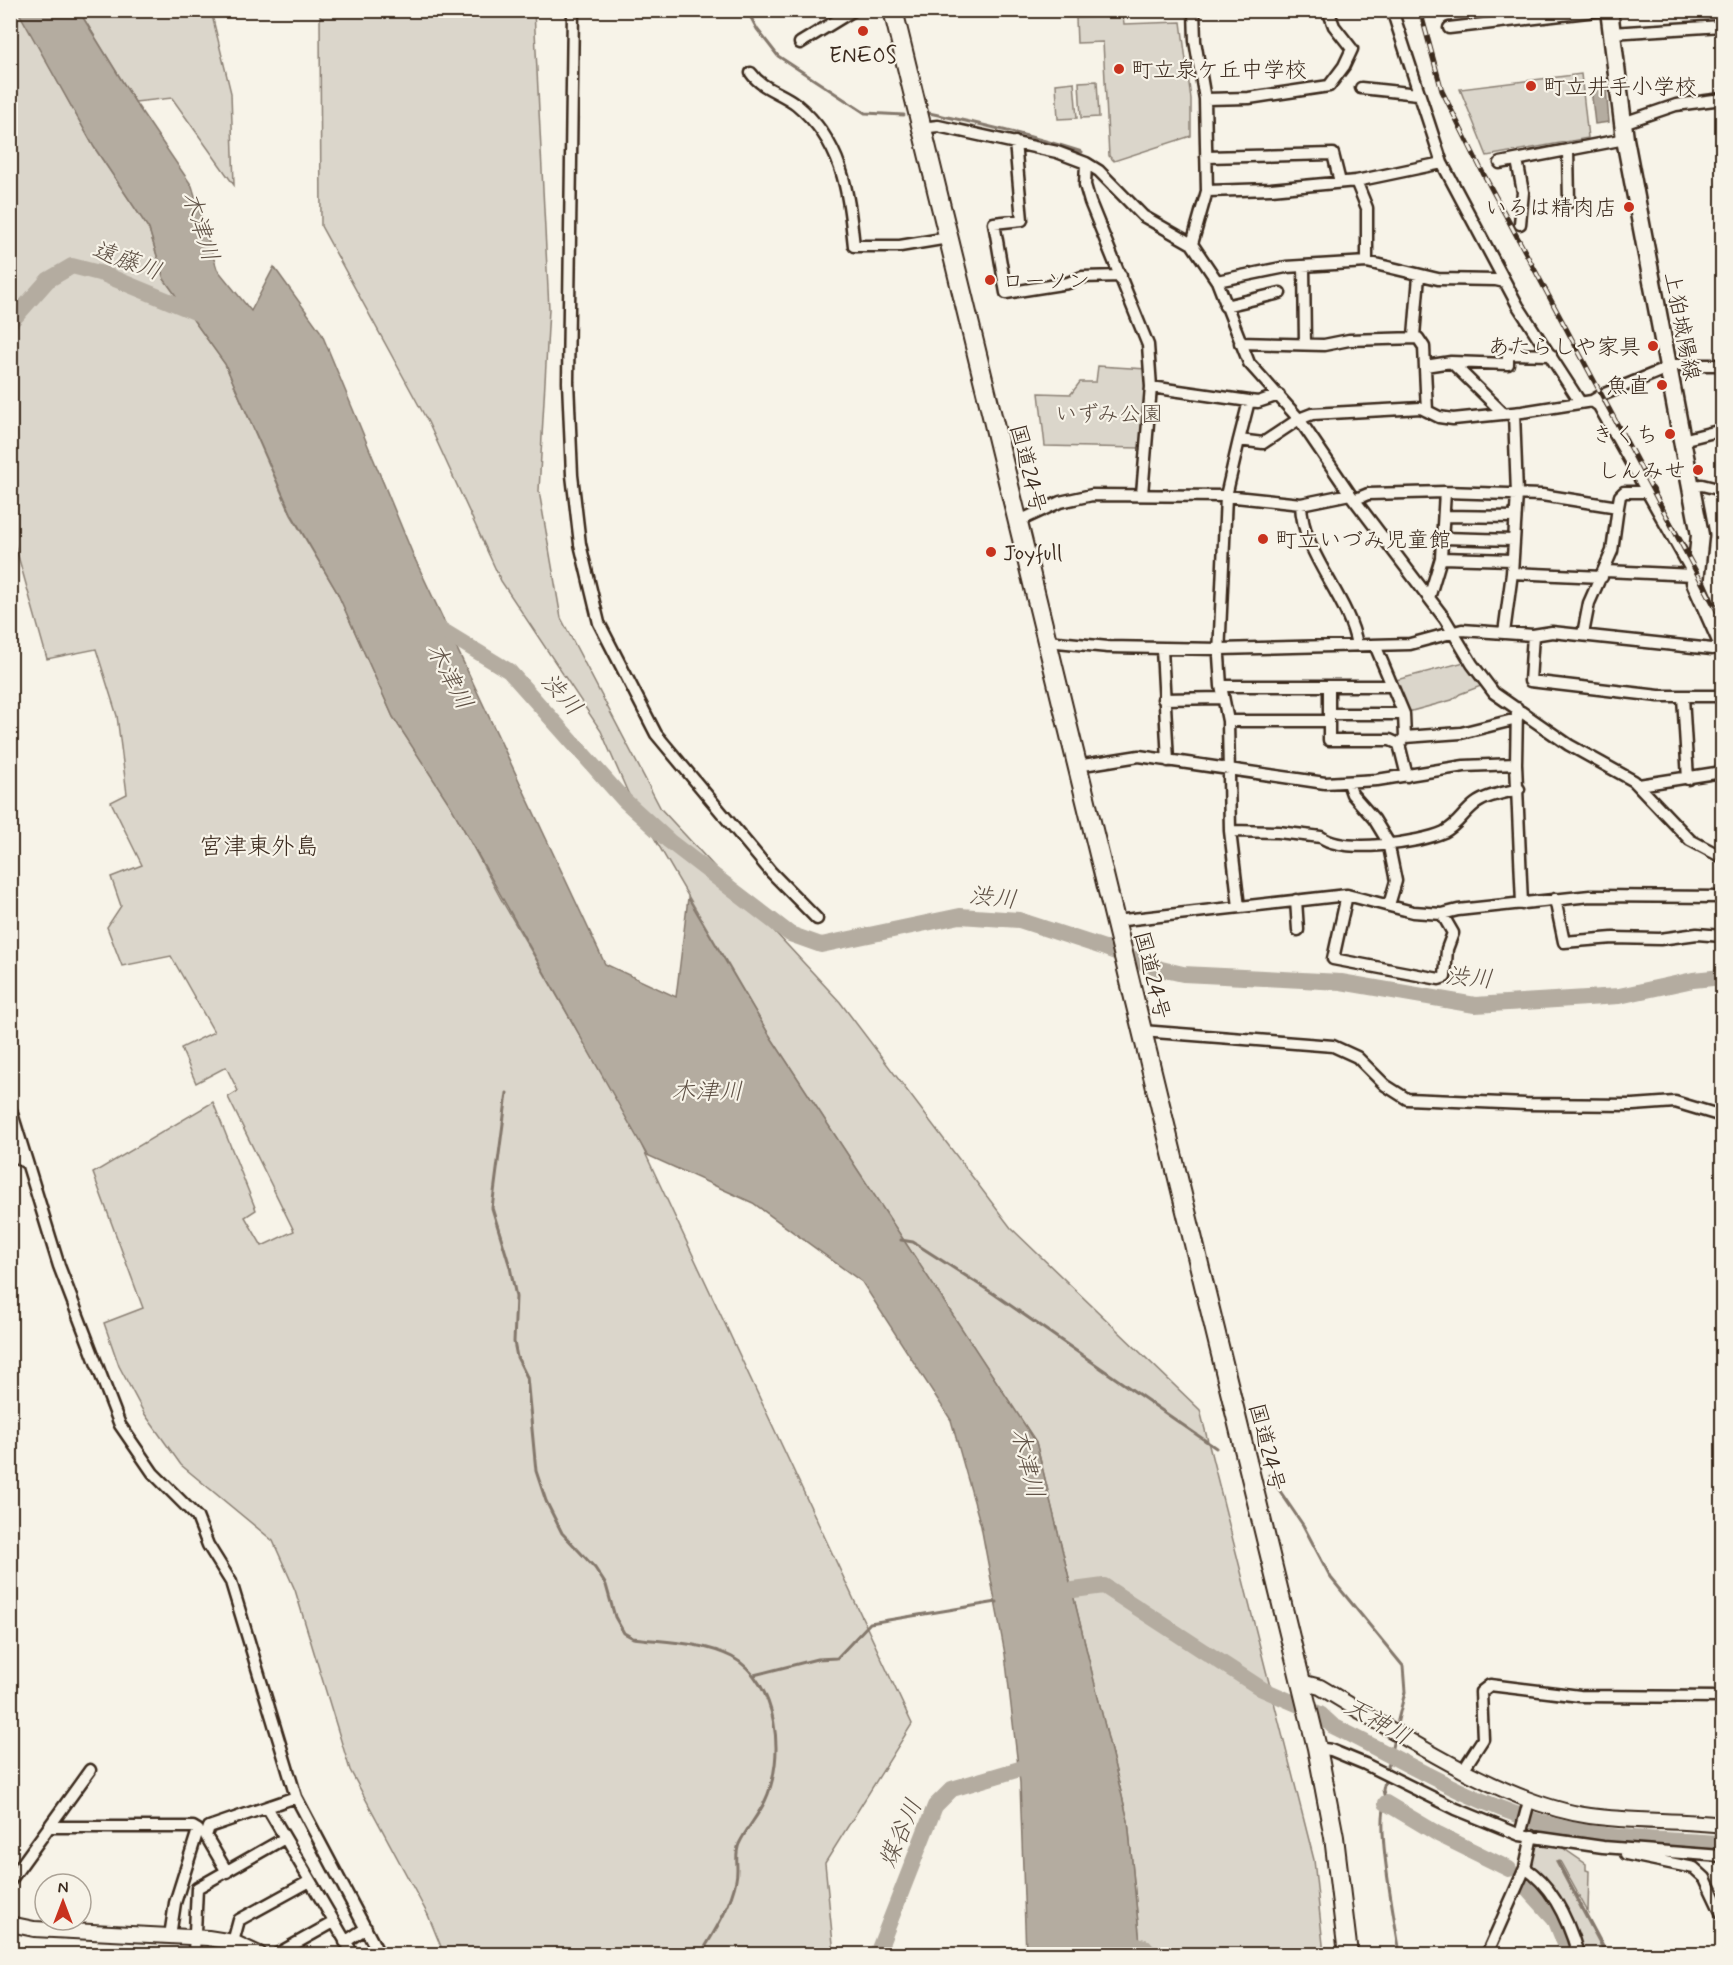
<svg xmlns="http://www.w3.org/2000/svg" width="1733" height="1965" font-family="Mynerve,'Klee One',sans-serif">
  <rect width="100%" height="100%" fill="#f7f3e8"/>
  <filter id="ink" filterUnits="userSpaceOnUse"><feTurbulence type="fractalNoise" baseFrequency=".0167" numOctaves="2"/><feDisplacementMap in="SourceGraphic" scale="12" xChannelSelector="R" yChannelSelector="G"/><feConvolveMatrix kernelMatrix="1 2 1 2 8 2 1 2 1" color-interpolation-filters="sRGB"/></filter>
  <g filter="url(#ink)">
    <path fill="#dbd6cb" stroke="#8b8074" stroke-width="1.5" d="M18 10 94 147 149 229 164 279 225 364 291 515 337 592 393 717 450 804 501 899 633 1127 912 1724 825 1863 834 1954H444L428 1915 350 1770 295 1590 273 1541 181 1465 144 1413 119 1366 104 1323 143 1308 93 1173 213 1102 256 1210 245 1217 262 1246 294 1231 228 1097 238 1091 226 1067 196 1083 181 1048 214 1032 171 956 122 966 107 927 121 906 111 877 142 865 111 802 127 794 117 716 96 649 47 659 11 531 10 11Z
      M79 11H211L231 93 234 185 172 98 135 102Z
      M320 11H534L549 309 539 491 561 618 661 809 840 1002 1011 1228 1200 1410 1314 1860 1324 1954H1141L1128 1821 1036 1442 768 1033 628 793 601 731 501 581 428 422 321 226Z
      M1123 16 1124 24 1181 22 1191 99V136L1114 161 1109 156 1103 42 1077 43 1076 18Z
      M1581 74 1588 138 1487 156 1460 89Z
      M1097 81 1099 117 1081 118 1079 82Z
      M1074 82 1077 118 1058 119 1056 84Z
      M1098 366 1147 369 1141 448 1045 446 1039 393 1071 394 1080 382H1096Z
      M1464 662 1481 686 1460 694 1452 700 1408 712 1396 680Z
      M1540 1841 1557 1844 1586 1864V1870L1589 1871 1588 1912 1560 1861 1556 1862 1605 1954H1581L1559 1898 1530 1864 1535 1844Z"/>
    <path fill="#b4aca0" stroke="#84786c" stroke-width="1.5" d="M18 11H79L135 102 192 186 217 269 251 311 274 267 321 332 414 557 605 964 676 997 688 898 768 1033 1036 1442 1128 1821 1141 1954H1026L1020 1783 1005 1654 981 1526 951 1420 862 1282 753 1203 647 1155 450 805 393 717 337 592 292 515 225 364 164 279 149 229 94 147Z
      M1606 87 1609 122 1595 124 1591 89Z"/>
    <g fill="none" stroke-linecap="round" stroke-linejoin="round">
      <path stroke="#84786c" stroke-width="3" d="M747 10 757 29 778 56 865 113 904 115
        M929 113C981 124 1032 136 1082 152
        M507 1093 492 1208 510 1267 516 1297 514 1342 517 1357 527 1377 536 1471 546 1501 562 1533 595 1568 606 1585 615 1617 624 1633 633 1638C665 1642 703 1642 732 1657 778 1682 786 1757 765 1801 758 1816 746 1829 739 1844 734 1856 739 1868 736 1880 731 1906 714 1932 701 1954
        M901 1240 913 1242 994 1294 1216 1448
        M1269 1475 1303 1525 1331 1578 1403 1666 1405 1692 1396 1728
        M754 1675 817 1659 837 1658 870 1623 997 1602
        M1394 1738 1383 1790 1386 1803C1375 1824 1396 1925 1400 1954
        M1541 1822 1544 1826
        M1558 1862 1607 1954"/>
      <path stroke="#b4aca0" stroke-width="16" d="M10 323 48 280 72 266 103 274 205 316
        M432 624 509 671 623 799 669 841 790 934 821 945 960 916 1019 920 1105 948 1161 969 1183 974 1341 982 1475 1005 1619 996 1693 980 1722 977
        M1051 1593 1104 1586 1262 1689 1320 1714 1333 1726C1400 1759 1468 1801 1540 1822 1599 1840 1662 1839 1722 1843
        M1386 1803 1438 1834 1509 1869
        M1527 1888 1555 1919 1569 1954
        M1120 1940 1144 1947 1150 1954
        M877 1954 935 1806 952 1789 1040 1763"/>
      <g stroke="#3b2a1e" stroke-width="15">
        <path id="minor" d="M573 10 568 382 572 475 580 544 599 623 656 734 771 872 817 919
          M1392 10 1442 163 1518 306 1580 402
          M1449 28 1605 10
          M1611 33 1722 26
          M800 43 854 10
          M751 73C762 89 781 92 796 104 843 143 848 190 854 246H900L948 238
          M1361 88 1418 94
          M1205 99 1249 98 1329 86 1344 66 1352 49 1334 26 1328 10
          M1623 123 1676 105 1722 99
          M921 128 938 126 1057 152 1086 163 1099 171 1143 216 1192 244 1217 281 1249 363 1299 419 1350 494 1445 619 1472 664 1494 693 1569 745 1634 781 1690 840 1722 857
          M1015 142 1022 220 994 223 1006 293 1068 283 1082 277 1121 276
          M1568 150 1569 202
          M1206 157 1333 154 1340 182
          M1517 160 1523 192 1520 224
          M1086 163 1085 185 1090 202 1148 345 1151 387 1142 494
          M1500 163 1625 139
          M1356 181 1367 208V262
          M1207 191 1271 189 1356 181 1442 163
          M1192 244 1207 191 1205 99 1195 41 1194 10
          M1304 266 1305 343
          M1217 281 1286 267 1367 262 1438 279 1496 280 1505 282
          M1225 306 1280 293
          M1414 336 1419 276
          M1240 343 1324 345 1349 340 1418 338 1424 347 1427 411
          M1451 362 1503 413
          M1425 366 1451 362 1508 364V354L1551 355
          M1151 387 1249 401 1258 402 1279 395
          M1249 401 1239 440 1263 443 1299 419 1312 414 1421 408 1439 417 1453 419 1522 412 1592 401 1602 395 1675 365H1722
          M1592 401 1599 406 1694 575
          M1682 440 1722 430
          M1691 486 1702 485 1722 490
          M1356 499 1368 494 1445 492 1542 495 1618 507 1612 551 1589 603 1583 634
          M1301 504C1302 555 1348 595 1357 645
          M1618 507 1620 496 1624 492H1649
          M1444 516 1514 517
          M1017 522 1060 502 1092 495 1226 496 1301 504 1350 494
          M1443 538 1513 540
          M1441 558 1512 560
          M1605 571 1694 575
          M1512 573 1602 577
          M1429 598 1441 558 1445 492
          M1504 633 1512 573 1517 494 1514 413
          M1533 635 1530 681 1659 696H1722
          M1047 641 1108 647 1220 649 1410 644 1462 630 1533 635 1552 632 1712 649 1722 647
          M1375 645 1404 714 1405 737 1399 744 1407 776
          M1162 649 1168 761
          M1221 686H1329
          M1392 686H1329V740H1390L1399 744
          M1683 697 1688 779
          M1163 699 1223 698
          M1517 708 1516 764 1522 904
          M1329 714H1404
          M1228 721H1329
          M1405 737 1461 733 1517 719
          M1077 766 1139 756 1325 783 1377 780 1464 766 1516 764
          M1348 783 1352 794 1374 819 1388 842 1396 881 1389 905
          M1639 785 1722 772
          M1230 831 1278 832 1321 837C1344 854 1419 843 1444 832 1458 825 1463 813 1475 804 1487 795 1504 793 1519 789
          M1347 895 1333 959 1439 979 1445 977 1447 949 1453 933 1442 914
          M1555 899 1564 942 1613 938 1660 939 1697 934 1722 936
          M1296 900 1298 930
          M1239 907 1230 831 1228 721 1221 686 1219 656 1226 496 1239 440
          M1115 921 1347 895 1413 912 1442 914 1458 910 1590 896 1722 897
          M1142 1031 1333 1046 1357 1057 1385 1085 1407 1099 1526 1104 1633 1105 1675 1102 1722 1116
          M10 1107 59 1266 120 1425 153 1473 197 1517 208 1545 231 1582 296 1797 379 1954
          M10 1141 20 1159 26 1163
          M1317 1748 1331 1750 1365 1764 1456 1809 1520 1835 1603 1847 1722 1856
          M1463 1770 1483 1739 1481 1692 1490 1685 1580 1696 1722 1697
          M267 1807 353 1954
          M51 1827H193L198 1830 175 1903 170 1936
          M1520 1835 1528 1805
          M1626 1854 1694 1868 1705 1878 1722 1914
          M1525 1868C1553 1886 1569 1923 1578 1954
          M227 1872 206 1836 209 1827 296 1797
          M10 1881 90 1770
          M233 1942 239 1920 310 1881
          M345 1942 366 1928
          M194 1954 197 1888 285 1838
          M277 1954 334 1922
          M1487 1954 1525 1868 1532 1836"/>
      </g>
      <g stroke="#3b2a1e" stroke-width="18">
        <path id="tertiary" d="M1301 1682 1320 1687C1396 1732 1503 1804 1590 1816 1634 1822 1679 1820 1722 1825
          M10 1924 34 1929 208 1938 233 1942 259 1954"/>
      </g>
      <g stroke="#3b2a1e" stroke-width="21">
        <path id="primary" d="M1609 10 1625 139 1700 535 1695 582 1722 643"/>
      </g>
      <g stroke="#3b2a1e" stroke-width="22">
        <path id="trunk" d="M893 10 1317 1748 1334 1837 1348 1954"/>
      </g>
      <use href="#minor" stroke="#f7f3e8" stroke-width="10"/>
      <use href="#tertiary" stroke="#f7f3e8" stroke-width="14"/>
      <use href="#primary" stroke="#f7f3e8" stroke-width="16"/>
      <use href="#trunk" stroke="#f7f3e8" stroke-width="18"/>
      <g stroke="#3b2a1e" stroke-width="5">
        <path id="rail" d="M1420 10 1442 91 1483 173 1722 620"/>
      </g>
      <use href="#rail" stroke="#f7f3e8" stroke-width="3" stroke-dasharray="9" stroke-linecap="butt"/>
    </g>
  </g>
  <g fill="#c8321e" stroke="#f7f3e8" stroke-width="2">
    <circle cx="863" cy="31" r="6"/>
    <circle cx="1119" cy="69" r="6"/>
    <circle cx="1531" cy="86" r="6"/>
    <circle cx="1629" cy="207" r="6"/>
    <circle cx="990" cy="280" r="6"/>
    <circle cx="1653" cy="346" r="6"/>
    <circle cx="1662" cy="385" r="6"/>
    <circle cx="1670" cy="434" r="6"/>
    <circle cx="1698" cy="470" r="6"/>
    <circle cx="1263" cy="539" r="6"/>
    <circle cx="991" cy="552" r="6"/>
  </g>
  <g text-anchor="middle" stroke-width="4.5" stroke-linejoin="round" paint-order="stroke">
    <g font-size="22" fill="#3b2a1e" stroke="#f7f3e8" text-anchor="start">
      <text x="863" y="62" text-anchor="middle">ENEOS</text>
      <text x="1131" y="77">町立泉ケ丘中学校</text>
      <text x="1543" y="94">町立井手小学校</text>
      <text x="1617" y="215" text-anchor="end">いろは精肉店</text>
      <text x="1002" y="288">ローソン</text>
      <text x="1641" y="354" text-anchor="end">あたらしや家具</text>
      <text x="1650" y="393" text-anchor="end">魚直</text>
      <text x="1658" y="442" text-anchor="end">きくち</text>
      <text x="1686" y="478" text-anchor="end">しんみせ</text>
      <text x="1275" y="547">町立いづみ児童館</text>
      <text x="1003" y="560">Joyfull</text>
    </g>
    <g font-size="22" fill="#3b2a1e" stroke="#f7f3e8">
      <text transform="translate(1683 326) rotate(79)" y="8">上狛城陽線</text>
      <text transform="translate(1029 468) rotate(76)" y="8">国道24号</text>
      <text transform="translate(1153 975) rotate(76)" y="8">国道24号</text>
      <text transform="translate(1268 1447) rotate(76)" y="8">国道24号</text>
    </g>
    <g font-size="22" fill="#5b4c41" stroke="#f7f3e8">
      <text x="1109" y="421">いずみ公園</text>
    </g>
    <g font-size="24" font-style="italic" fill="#5f5145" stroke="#f7f3e8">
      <text transform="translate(201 226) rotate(72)" y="8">木津川</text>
      <text transform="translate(127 260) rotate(20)" y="8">遠藤川</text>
      <text transform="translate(450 676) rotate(62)" y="8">木津川</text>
      <text transform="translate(562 694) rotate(48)" y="8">渋川</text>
      <text transform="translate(993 897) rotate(6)" y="8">渋川</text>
      <text transform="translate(1469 977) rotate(5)" y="8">渋川</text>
      <text x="707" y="1099">木津川</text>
      <text transform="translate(1028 1463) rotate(76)" y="8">木津川</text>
      <text transform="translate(1378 1721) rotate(29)" y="8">天神川</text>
      <text transform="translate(900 1833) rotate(-66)" y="8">煤谷川</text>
    </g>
    <g font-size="24" fill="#3b2a1e" stroke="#f7f3e8">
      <text x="259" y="854">宮津東外島</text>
    </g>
  </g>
  <rect width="1733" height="1965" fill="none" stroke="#f7f3e8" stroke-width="36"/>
  <rect x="18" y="18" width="1697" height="1929" fill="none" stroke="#3b2a1e" stroke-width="2" filter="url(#ink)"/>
  <g transform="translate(63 1902)"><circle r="28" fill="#f7f3e8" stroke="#aca397" stroke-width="1.5"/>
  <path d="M0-4.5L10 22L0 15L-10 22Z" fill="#c8321e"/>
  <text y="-9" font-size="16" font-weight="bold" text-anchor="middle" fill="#3b2a1e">N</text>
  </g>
</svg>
